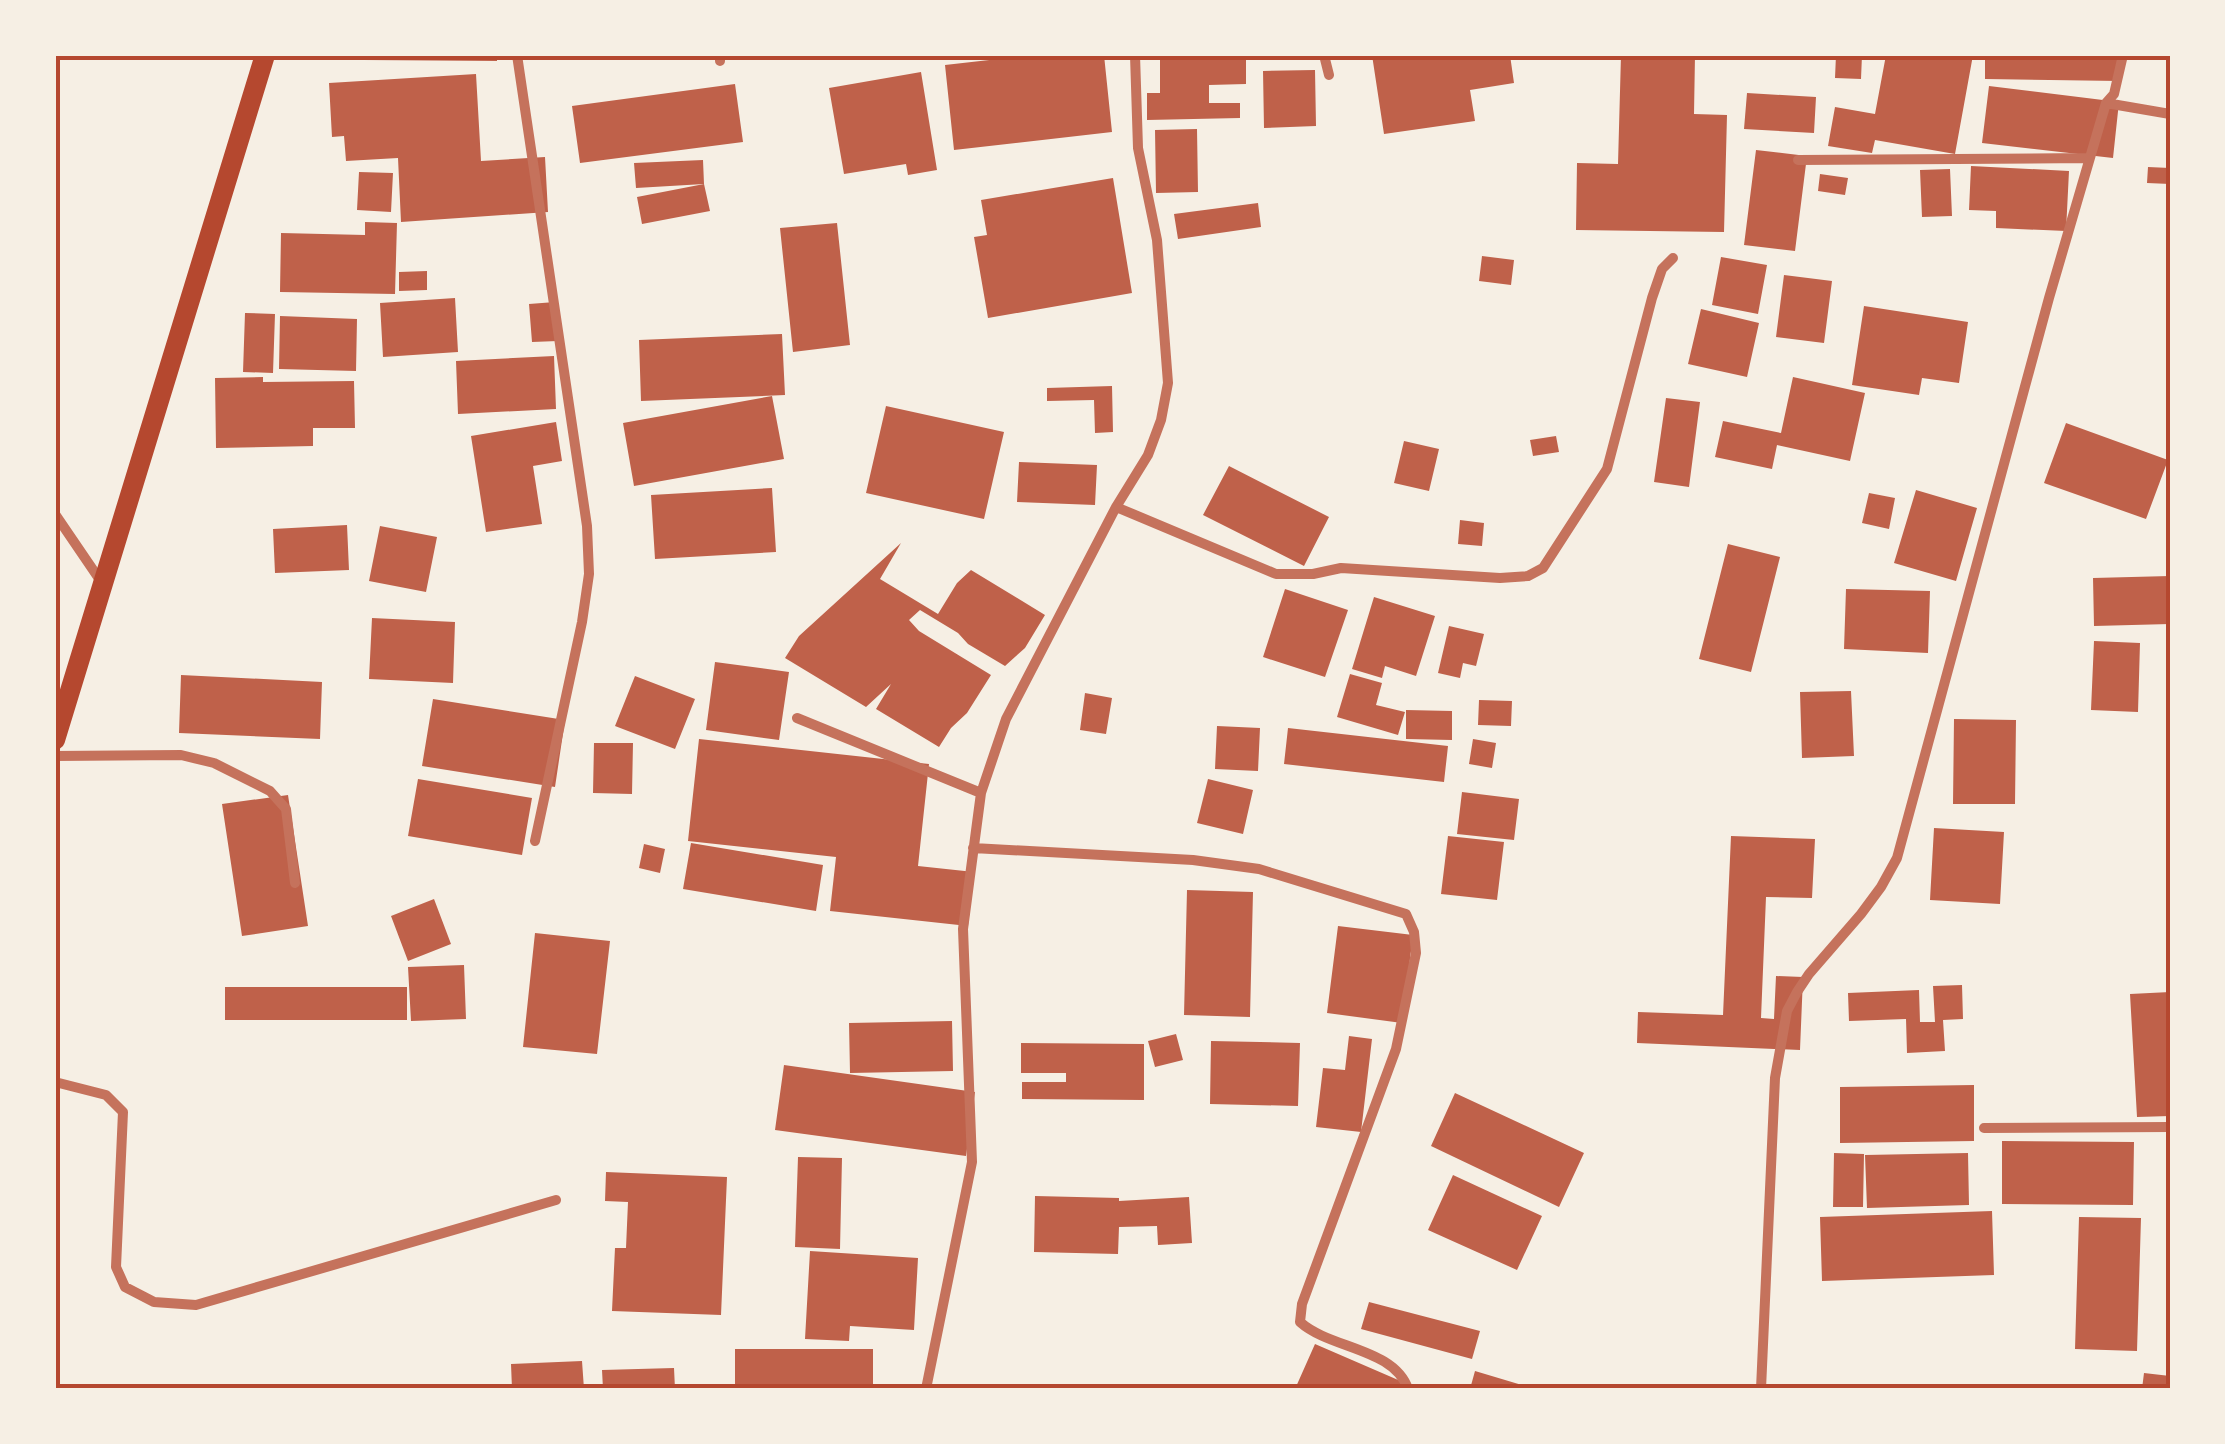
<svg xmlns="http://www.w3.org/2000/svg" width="2225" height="1444" font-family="Cabin,sans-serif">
  <rect width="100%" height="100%" fill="#f6efe4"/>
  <path fill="#bf614a" d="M364 55H497V61L364 60Z
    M1034 55H1104L1112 132 954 150 945 65Z
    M1160 55H1246V84L1209 85V103H1240V118L1147 120V93H1160Z
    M1372 55H1510L1514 83 1470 90 1475 121 1384 134Z
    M1621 55H1695L1694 114 1727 115 1724 232 1576 230 1577 163 1618 164Z
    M1836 55H1862L1861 79 1835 78Z
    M1886 55H1973L1955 154 1875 140 1872 153 1828 146 1835 107 1875 114Z
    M1985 55H2120L2119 81 1985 79Z
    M1315 70 1316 126 1264 128 1263 71Z
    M921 72 937 170 908 175 906 164 844 174 829 88Z
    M476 74 481 161 545 157 548 212 401 222 398 158 346 161 344 136 332 137 329 83Z
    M735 84 743 142 580 163 572 106Z
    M1989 86 2119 102 2113 158 1982 143Z
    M1747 93 1816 97 1814 133 1744 129Z
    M1197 129 1198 192 1156 193 1155 130Z
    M1756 150 1807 156 1795 251 1744 245Z
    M703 160 704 184 636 188 634 163Z
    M1971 166 2069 171 2066 231 1996 228V211L1969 210Z
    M2148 167 2170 168V184L2147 183Z
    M1950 169 1952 216 1922 217 1920 170Z
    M359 172 393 173 391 212 357 210Z
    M1820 174 1848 178 1845 195 1818 191Z
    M1113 178 1132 293 988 318 974 237 987 235 981 200Z
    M704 184 710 211 642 224 637 197Z
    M1258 203 1261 227 1178 239 1174 214Z
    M365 222 397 223 395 294 280 292 281 233 365 235Z
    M837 223 850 345 793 352 780 228Z
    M1482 256 1514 260 1511 285 1479 281Z
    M1721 257 1767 265 1758 314 1712 305Z
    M427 271V290L399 291V272Z
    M1784 275 1832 281 1824 343 1776 337Z
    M455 298 458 352 383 357 380 303Z
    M555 302 558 341 532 342 529 304Z
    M1864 306 1968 322 1959 383 1922 378 1919 395 1852 385Z
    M1701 309 1759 323 1747 377 1688 364Z
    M245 313 275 314 273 373 243 372Z
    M280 316 357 319 356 371 279 369Z
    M782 334 785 395 641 401 639 340Z
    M554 356 556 409 458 414 456 361Z
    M263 377V382L354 381 355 428H313V446L216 448 215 378Z
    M1793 377 1865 393 1850 461 1777 445 1772 469 1715 457 1723 421 1781 433Z
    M1112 386 1113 432 1095 433 1094 400 1047 401V388Z
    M772 396 784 459 634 486 623 423Z
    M1666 398 1700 402 1689 487 1654 482Z
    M886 406 1004 432 984 519 866 493Z
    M556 422 562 461 533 466 542 524 486 532 471 436Z
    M2066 423 2168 460 2146 519 2044 483Z
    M1556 436 1559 452 1533 456 1530 440Z
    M1404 441 1439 449 1429 491 1394 483Z
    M1019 462 1097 465 1095 505 1017 502Z
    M1229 466 1329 517 1304 566 1203 515Z
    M772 488 776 552 655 559 651 495Z
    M1916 490 1977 508 1956 581 1894 563Z
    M1869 493 1895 498 1889 529 1862 523Z
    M1460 520 1484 523 1482 546 1458 544Z
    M347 525 349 570 275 573 273 529Z
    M380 526 437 537 426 592 369 581Z
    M901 543 880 579 938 614 957 583 971 570 1045 615 1025 648 1005 666 968 644 958 633 920 610 909 620 919 631 991 675 967 713 951 728 939 747 876 709 891 684 866 707 785 658 799 636Z
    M1728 544 1780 557 1751 672 1699 659Z
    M2170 576V624L2094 626 2093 578Z
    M1285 589 1348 610 1325 677 1263 657Z
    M1846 589 1930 591 1928 653 1844 649Z
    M1374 597 1435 616 1416 676 1385 666 1382 678 1352 669Z
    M372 618 455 622 453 683 369 679Z
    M1449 626 1484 634 1476 666 1463 663 1460 678 1438 673Z
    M2094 641 2140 643 2138 712 2091 710Z
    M715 662 789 672 779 740 706 730Z
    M1350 674 1382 683 1376 705 1405 712 1398 735 1337 717Z
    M181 675 322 682 320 739 179 733Z
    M635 676 695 699 675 749 615 726Z
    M1851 691 1854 756 1802 758 1800 692Z
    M1085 693 1112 698 1106 734 1080 730Z
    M433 699 565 720 555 787 422 766Z
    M1479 700 1512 701 1511 726 1478 725Z
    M1406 710 1452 711V740L1406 739Z
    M1954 719 2016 720 2015 804H1953Z
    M1217 726 1260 728 1258 771 1215 769Z
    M1288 728 1448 746 1444 782 1284 764Z
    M699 739 929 764 918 866 974 872 968 926 830 911 836 857 688 841Z
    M1473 739 1496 743 1492 768 1469 764Z
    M594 743H633L632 794 593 793Z
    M418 779 532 798 522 855 408 836Z
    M1208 779 1253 790 1243 834 1197 823Z
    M1462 792 1519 799 1514 840 1457 834Z
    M288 795 308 926 242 936 222 804Z
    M1934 828 2004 832 2000 904 1930 900Z
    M1448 836 1504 842 1497 900 1441 894Z
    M1731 836 1815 839 1812 898 1766 897 1761 1018 1774 1019 1776 976 1803 977 1800 1050 1637 1043 1638 1012 1723 1015Z
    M691 843 823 865 816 911 683 889Z
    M644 844 665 849 660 873 639 868Z
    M1187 890 1253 892 1250 1017 1184 1015Z
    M434 899 451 944 408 961 391 916Z
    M1338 926 1413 935 1402 1023 1327 1013Z
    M535 933 610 941 597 1054 523 1047Z
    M464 965 466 1019 411 1021 408 967Z
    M1962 985 1963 1019 1943 1020 1945 1051 1907 1053 1906 1019 1849 1021 1848 993 1919 990 1920 1022H1935L1933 986Z
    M225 987H407V1020H225Z
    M2170 992V1116L2137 1117 2130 994Z
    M952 1021 953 1071 850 1073 849 1023Z
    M1176 1034 1183 1060 1155 1067 1148 1041Z
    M1349 1036 1372 1039 1361 1132 1316 1127 1323 1068 1345 1070Z
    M1211 1041 1300 1043 1298 1106 1210 1104Z
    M1021 1043 1144 1044V1100L1022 1099V1082H1066V1073H1021Z
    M784 1065 975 1092 966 1156 775 1130Z
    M1974 1085V1141L1840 1143V1087Z
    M1455 1093 1584 1153 1559 1207 1431 1146Z
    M2002 1141 2134 1142 2133 1205 2002 1204Z
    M1834 1153 1864 1154 1863 1207H1833Z
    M1968 1153 1969 1205 1867 1208 1865 1155Z
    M798 1157 842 1158 840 1249 795 1247Z
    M606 1172 727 1177 721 1315 612 1311 615 1248H626L628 1202 605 1201Z
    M1453 1175 1542 1216 1517 1270 1428 1230Z
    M1035 1196 1119 1198V1201L1189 1197 1192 1243 1158 1245 1157 1226 1119 1227 1118 1254 1034 1252Z
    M1992 1211 1994 1275 1822 1281 1820 1217Z
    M2079 1217 2141 1218 2137 1351 2075 1349Z
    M810 1251 918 1258 914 1330 850 1326 849 1341 805 1339Z
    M1369 1302 1480 1331 1472 1359 1361 1329Z
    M1315 1344 1419 1389H1295Z
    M735 1349H873V1389H735Z
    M582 1361 584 1389H512L511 1364Z
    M674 1368 675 1389H603L602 1370Z
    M1475 1371 1532 1388V1389H1470Z
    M2144 1373 2170 1376V1389H2142Z"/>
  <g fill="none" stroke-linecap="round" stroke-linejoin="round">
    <path stroke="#c5725c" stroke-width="10" d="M517 55 587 526 589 574 582 622 535 841
      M720 55V61
      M1324 55 1329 75
      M2106 103 2170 114
      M1798 160 2089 158
      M1116 507 1276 574H1313L1341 568 1500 578 1528 576 1543 568 1607 469 1652 298 1662 269 1673 258
      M55 514 102 583
      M797 718 981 793
      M55 756 181 755 214 763 270 791 286 809 295 883
      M973 848 1193 860 1259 869 1406 914 1414 932 1416 953 1396 1049 1302 1304 1300 1322C1330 1349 1394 1348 1408 1389
      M55 1082 106 1095 123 1112 116 1267 125 1287 154 1302 196 1305 556 1200
      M1984 1128 2170 1127
      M926 1389 972 1162 963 929 981 793 1006 719 1116 507 1148 455 1161 420 1168 383 1157 240 1138 148 1135 55
      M1761 1389 1775 1078 1787 1011 1797 992 1809 974 1861 914 1881 887 1897 858 2049 298 2106 103 2114 94 2123 55"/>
    <path stroke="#b5482f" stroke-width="20" d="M55 740 265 55"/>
  </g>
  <rect width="2225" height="1444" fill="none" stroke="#f6efe4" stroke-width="115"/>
  <rect x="58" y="58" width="2110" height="1328" fill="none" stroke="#b5482f" stroke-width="4"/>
</svg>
